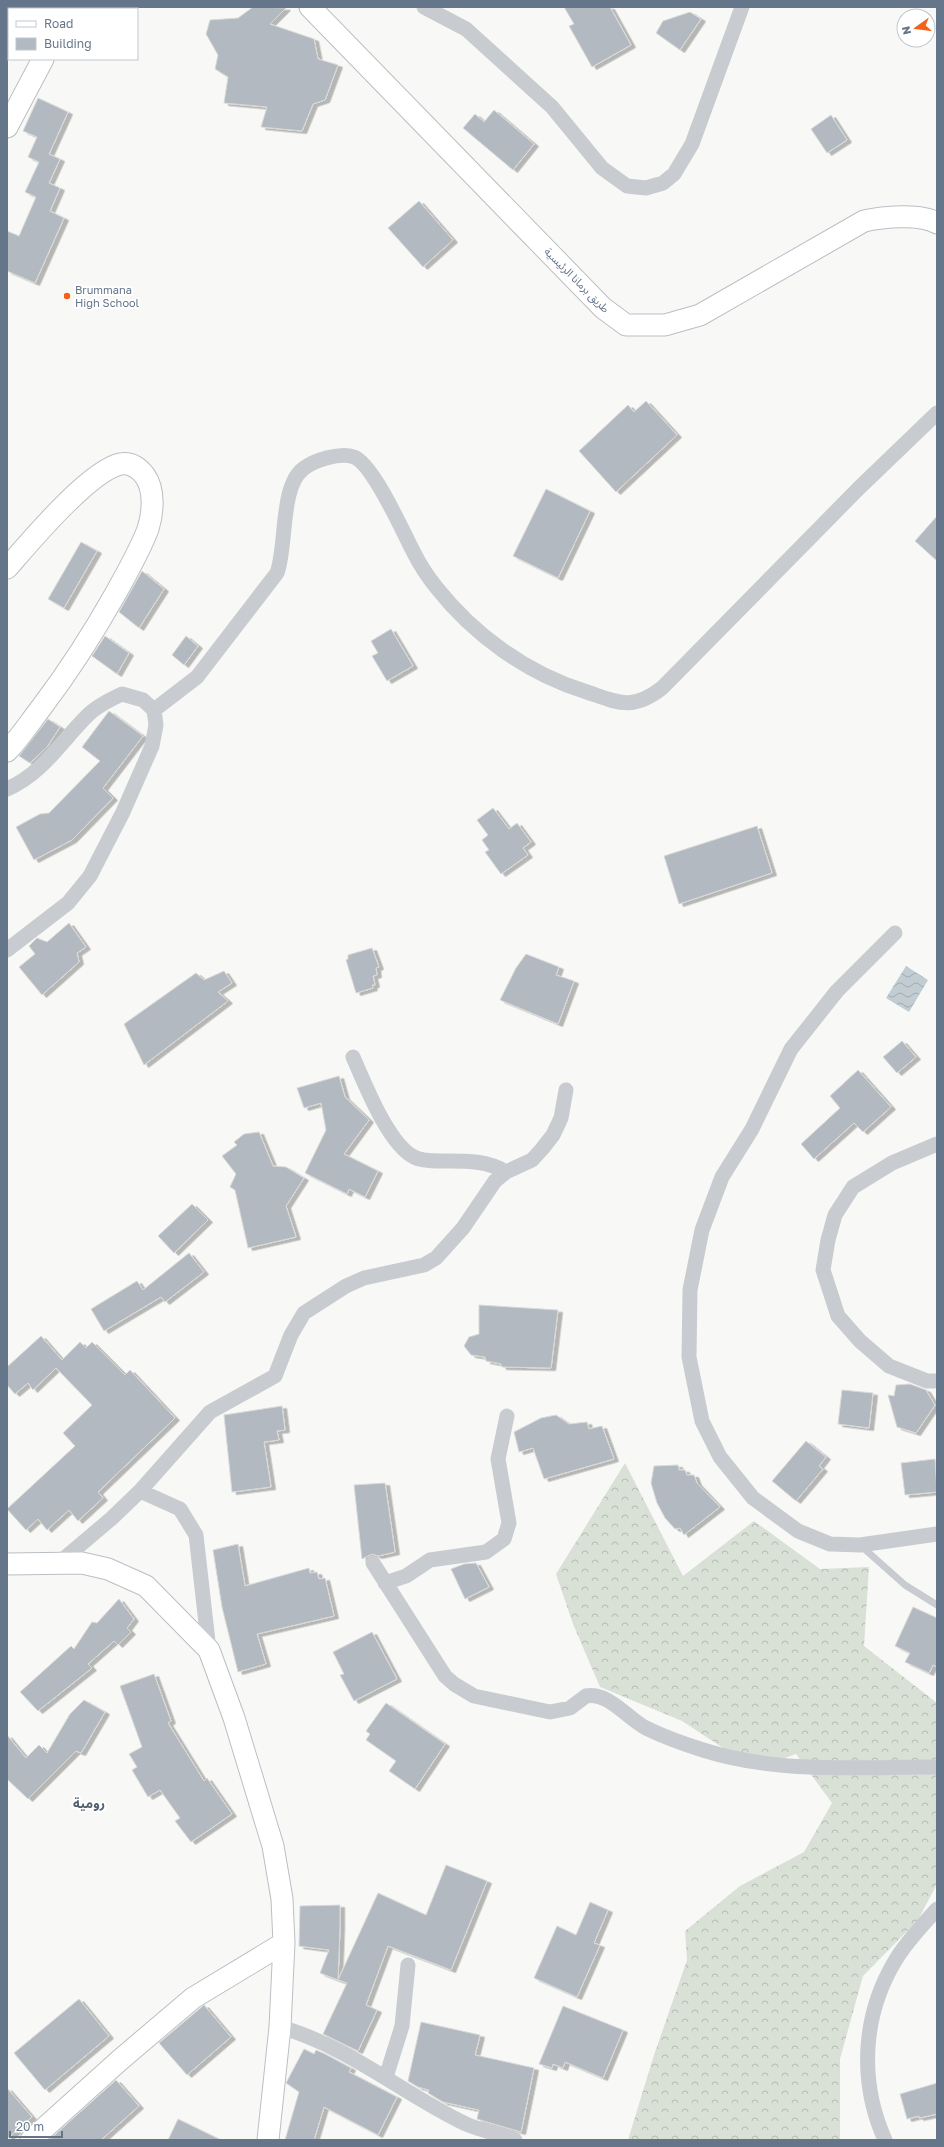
<svg xmlns="http://www.w3.org/2000/svg" width="944" height="2147" font-family="'Golos Text','Noto Sans Arabic',sans-serif">
  <defs>
    <pattern id="forest-crowns" width="20" height="18" patternUnits="userSpaceOnUse"><rect width="20" height="18" fill="#d9e1d6"/><path d="M2 6a3 3 0 1 1 6 0M12 15a3 3 0 1 1 6 0" fill="none" stroke="#b4bbb3"/></pattern>
    <pattern id="water-waves" width="16" height="10" patternUnits="userSpaceOnUse"><rect width="16" height="10" fill="#c2cdd3"/><path d="M0 5q4-4 8 0t8 0" fill="none" stroke="#a1abb1"/></pattern>
    <filter id="shadow"><feDropShadow dx="4.5" dy="2.5" stdDeviation="0" flood-color="#0004"/></filter>
  </defs>
  <rect width="100%" height="100%" fill="#f8f9f6"/>
  <path fill="url(#forest-crowns)" d="M625 1463 683 1576 754 1521 820 1569 869 1567 864 1646 937 1703V1884L918 1920 863 1976 840 2059V2140H628L653 2058 687 1960 685 1931 740 1886 804 1852 832 1803 796 1754 755 1769 682 1721 600 1687 573 1624 556 1574Z"/>
  <path fill="url(#water-waves)" d="M906 966 928 980 909 1012 886 998Z"/>
  <path fill="#b2b9c1" stroke="#dadad8" filter="url(#shadow)" d="M253 7 286 8 270 24 314 39 318 59 338 65 325 100 313 104 302 131 261 127 267 107 224 103 228 77 215 69 218 55 206 34 210 20 238 18Z
    M564 7H610L631 45 592 67 569 26 574 24Z
    M690 12 701 19 680 50 656 33 663 21Z
    M38 98 68 112 49 154 60 159 49 183 60 188 50 211 64 218 35 283 7 271V231L19 236 36 197 25 192 39 162 28 157 37 137 23 131Z
    M494 110 534 144 513 170 463 128 475 114 484 122Z
    M831 115 847 140 827 153 811 129Z
    M419 201 453 240 423 267 388 228Z
    M646 401 677 435 616 492 579 451 628 405 634 412Z
    M546 489 590 511 558 578 513 556Z
    M937 516V561L915 541Z
    M81 542 97 551 64 608 48 599Z
    M142 571 164 589 139 628 119 612Z
    M391 629 413 666 387 681 372 656 378 653 371 641Z
    M105 636 129 653 117 674 92 656Z
    M186 636 198 646 184 665 172 655Z
    M109 711 143 736 103 788 113 798 72 840 34 860 16 827 40 814 49 813 100 761 82 747Z
    M48 719 60 727 47 747 30 763 19 756Z
    M493 808 509 829 517 823 531 842 523 848 528 855 501 874 485 852 489 850 482 840 488 835 477 820Z
    M757 826 772 873 679 904 664 856Z
    M69 923 86 947 77 953 79 962 42 995 19 967 35 954 29 946 37 938 47 942Z
    M372 948 379 967 376 968 377 975 373 976 375 985H372L373 988 356 993 346 960 348 959V955Z
    M526 954 559 967 556 975 574 981 558 1024 500 1000 516 968Z
    M224 971 232 983 218 992 228 1001 144 1065 124 1024 196 973 204 980Z
    M902 1041 916 1057 897 1073 883 1057Z
    M858 1070 891 1107 863 1132 854 1123 814 1159 801 1144 840 1108 830 1096Z
    M339 1076 345 1097 369 1120 344 1154 378 1171 365 1197 349 1189 347 1194 305 1173 326 1130 321 1103 304 1108 297 1088Z
    M259 1132 273 1166 286 1167 304 1178 286 1206 296 1237 248 1248 235 1190 230 1187 236 1174 222 1156 237 1145 234 1142 244 1134Z
    M192 1204 208 1220 174 1253 158 1236Z
    M189 1253 204 1272 165 1302 161 1297 104 1331 91 1309 137 1281 143 1290Z
    M479 1305 558 1310 551 1368 502 1367 501 1364 486 1361 485 1357 471 1355 464 1346 469 1337 479 1334Z
    M41 1336 62 1360 80 1342 86 1348 92 1342 125 1375 130 1370 175 1418 98 1492 103 1498 78 1521 69 1510 47 1530 38 1519 26 1530 7 1509 75 1446 63 1433 92 1405 56 1368 33 1390 28 1383 15 1394 7 1385V1367Z
    M910 1384 926 1390 935 1405 916 1433 897 1427 888 1395 894 1396 896 1385Z
    M842 1390 873 1393 869 1428 838 1424Z
    M282 1406 285 1430 277 1431 279 1440 264 1442 271 1487 232 1492 224 1415Z
    M556 1415 569 1424 587 1422 589 1429 602 1426 614 1459 544 1479 533 1448 519 1452 514 1432 541 1418Z
    M806 1441 826 1457 819 1466 823 1469 796 1501 772 1481Z
    M935 1459 937 1492 905 1495 901 1463Z
    M678 1465 679 1470H685L687 1475H694L697 1483 720 1507 684 1535 680 1528 675 1529 665 1518 657 1503 651 1483 654 1466Z
    M385 1483 395 1552 378 1556 372 1554 362 1559 354 1485Z
    M238 1544 245 1586 309 1568 310 1573 317 1572 319 1579 325 1578 334 1616 257 1634 266 1664 238 1672 222 1607 213 1550Z
    M476 1563 489 1587 465 1599 451 1569 464 1564Z
    M119 1599 134 1619 127 1628 131 1632 118 1645 114 1641 88 1664 92 1668 38 1711 20 1692 71 1646 74 1649 92 1622 97 1623Z
    M913 1607 937 1618V1667L933 1665 929 1673 905 1662 910 1653 895 1646Z
    M372 1632 397 1679 354 1701 340 1675 344 1674 333 1652Z
    M154 1674 171 1721 168 1723 204 1781 207 1778 232 1814 191 1842 175 1821 180 1818 160 1790 148 1797 132 1770 137 1767 129 1754 142 1747 120 1686Z
    M84 1700 105 1712 81 1753 76 1751 28 1799 7 1779V1735L26 1758 39 1745 47 1753 70 1714Z
    M386 1703 445 1744 415 1789 389 1771 396 1761 366 1740 370 1734 366 1731Z
    M446 1865 487 1881 451 1970 388 1946 366 2005 377 2010 358 2051 323 2034 347 1983 338 1980 378 1893 426 1915Z
    M590 1902 608 1910 594 1943 600 1945 577 1997 534 1978 557 1926 576 1935Z
    M340 1905V1927L338 1980 320 1973 329 1950 299 1946 300 1906Z
    M79 1999 109 2036 45 2090 14 2053Z
    M204 2005 231 2037 187 2075 159 2043Z
    M563 2006 623 2030 603 2078 565 2062 563 2068 553 2064 552 2068 539 2064Z
    M421 2022 480 2035 475 2055 534 2068 521 2132 477 2119 479 2110 443 2102 428 2093 429 2090 418 2087 408 2081Z
    M304 2049 314 2054 316 2050 325 2054 351 2068 349 2072 397 2097 378 2135 324 2107 314 2140H285L299 2092 286 2083Z
    M116 2080 139 2106 101 2140H49Z
    M937 2083V2114L919 2118V2116L907 2119 900 2094Z
    M7 2088 32 2117 7 2139Z
    M178 2119 221 2140H168Z"/>
  <g fill="none" stroke-linecap="round" stroke-linejoin="round">
    <g stroke="#babfc4" stroke-width="23">
      <path id="secondary" d="M310 7 603 308 626 325H665L700 315 864 221C882 217 920 213 937 223
        M70 9 71 7
        M7 127 43 59
        M7 568C30 542 88 472 120 464 131 462 139 468 145 476 155 490 153 513 148 529 140 550 128 571 117 591 94 632 69 671 41 708 30 722 20 738 7 751
        M7 1564 82 1563 108 1569 146 1586 209 1650 234 1718 273 1846 282 1899 284 1943 193 1998 120 2060 31 2140
        M268 2140 280 2027 284 1943"/>
    </g>
    <path stroke="#c8ccd0" stroke-width="7" d="M860 1545 905 1585 937 1605"/>
    <path stroke="#c8ccd0" stroke-width="15" d="M424 7 466 29 552 107 602 168 627 186 646 188 663 183 674 174 692 144 742 7
      M154 710 197 677 277 573C287 546 280 487 303 469 314 460 340 452 354 457 373 464 403 532 413 551 419 563 427 576 436 587 473 634 526 673 584 691 617 702 631 712 662 688L859 488 937 413
      M7 789C42 774 60 743 86 717 95 707 109 700 122 694L143 700 154 710 156 725 152 746 123 812 90 876 68 903 7 950
      M895 933 837 991 791 1049 752 1129 722 1177 702 1230 690 1290 689 1357 702 1421 720 1457 753 1498 798 1531 830 1544 860 1545 937 1534
      M353 1057C365 1084 388 1144 414 1157 421 1161 433 1161 441 1161 465 1161 486 1160 506 1172
      M937 1144 892 1163 853 1187 835 1215 828 1240 823 1270 838 1316 860 1341 889 1366 927 1381H937
      M140 1491 210 1412 275 1376 291 1335 304 1313 346 1286 364 1278 424 1265 436 1258 463 1228 495 1181 506 1172 532 1160 542 1149 553 1135 561 1118 566 1090
      M60 1562 112 1518 140 1491 180 1509 196 1535 209 1650
      M373 1563 445 1676 454 1684 474 1696 550 1712 570 1708 586 1696C609 1692 628 1719 646 1728 664 1737 684 1744 703 1750 779 1774 858 1767 937 1767
      M385 1583 406 1576 430 1560 486 1552 504 1539 509 1523 498 1459 507 1416
      M280 2027C348 2046 403 2094 466 2124 482 2131 500 2134 515 2140
      M386 2077 402 2026 408 1965
      M885 2140C859 2082 862 2016 895 1961 906 1942 922 1926 937 1909"/>
    <use href="#secondary" stroke="#fff" stroke-width="21"/>
  </g>
  <circle fill="#f4611b" stroke="#fff" stroke-width="1.5" cx="67" cy="296" r="4"/>
  <g text-anchor="middle" stroke-width="4" stroke-linejoin="round" paint-order="stroke">
    <g font-size="11" fill="#65768a" stroke="#fff">
      <text transform="translate(577 280) rotate(45)" y="4">طريق برمانا الرئيسية</text>
    </g>
    <g font-size="11" fill="#65768a" stroke="#fff" text-anchor="start">
      <text x="75" y="294">Brummana<tspan x="75" dy="13">High School</tspan></text>
    </g>
    <g font-size="13" font-weight="bold" fill="#53606e" stroke="#fff">
      <text x="89" y="1808">رومية</text>
    </g>
  </g>
  <rect width="944" height="2147" fill="none" stroke="#65768a" stroke-width="16"/>
  <rect x="8" y="8" width="130" height="52" fill="#ffffff" stroke="#c1c8d0"/>
  <rect x="16" y="21" width="20" height="6" fill="#ffffff" stroke="#c1c8d0"/>
  <text x="44" y="28" font-size="12" fill="#65768a">Road</text>
  <rect x="16" y="38" width="20" height="12" fill="#b2b9c1" stroke="#c1c8d0"/>
  <text x="44" y="48" font-size="12" fill="#65768a">Building</text>
  <g transform="translate(916 28) rotate(256)"><circle r="19" fill="#ffffff" stroke="#c1c8d0"/>
  <path d="M0-3L7 15L0 10L-7 15Z" fill="#f4611b"/>
  <text y="-6" font-size="11" font-weight="bold" text-anchor="middle" fill="#65768a">N</text>
  </g>
  <path d="M10 2131v6h52v-6" fill="none" stroke="#65768a" stroke-width="2"/>
  <text x="16" y="2131" font-size="12" fill="#65768a" stroke="#ffffff" stroke-width="3" paint-order="stroke">20 m</text>
</svg>
